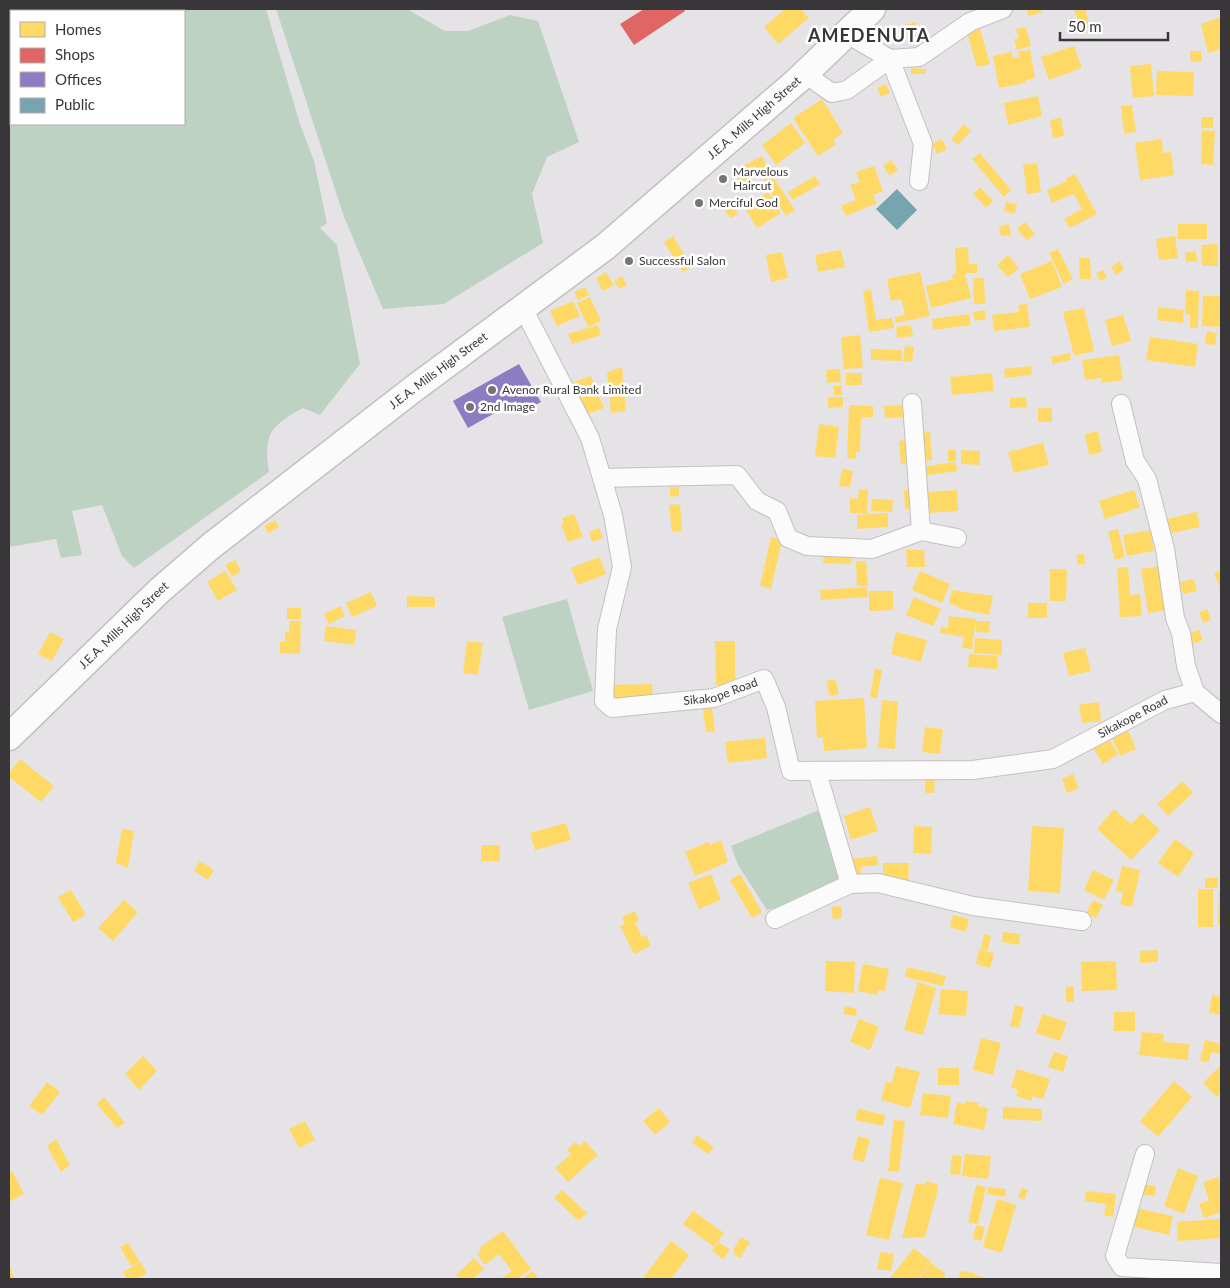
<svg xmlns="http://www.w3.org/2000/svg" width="1230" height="1288" font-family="Lato,sans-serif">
  <rect width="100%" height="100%" fill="#e6e3e7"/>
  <path fill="#bed2c4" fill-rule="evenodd" d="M9 9H266L300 124 314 161 327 223 320 228 337 245 360 364 320 415 303 408C271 426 263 433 269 472L134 568 122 556 102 505 72 511 82 555 61 558 56 539 9 547ZM184 11V124H11V11Z
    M276 9H407L445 31H468L510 15 538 21 579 142 547 157 532 194 543 243 444 304 383 309 344 217Z
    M567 599 593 691 529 710 502 617Z
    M819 810 845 878 810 899 767 910 738 865 731 846Z"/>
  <path fill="#ffd966" d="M785 9H801L809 18 778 44 764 27Z
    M1026 9H1041L1042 12 1029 16Z
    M1074 9H1085L1089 23 1080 26Z
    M1221 17V49L1208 53 1201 24Z
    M916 22 918 32 902 36 900 26Z
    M978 22 990 64 977 67 965 26Z
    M1026 27 1031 46 1017 50 1014 39 1019 38 1016 29Z
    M1074 46 1082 68 1049 80 1041 57Z
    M1030 50 1035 78 1025 80V83L999 88 993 56 1012 52 1013 58 1019 57 1018 52Z
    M1190 51H1201L1202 61 1191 62Z
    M1151 64 1154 96 1133 98 1130 66Z
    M911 68 926 69V74H911Z
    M1157 71 1194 72 1193 96 1156 95Z
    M886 84 890 93 881 97 877 88Z
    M1038 96 1042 116 1008 125 1004 103Z
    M822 99 843 133 833 140 836 145 818 156 793 118Z
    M1132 105 1136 132 1124 133 1121 106Z
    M1201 117H1213V128H1201Z
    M1061 118 1064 136 1053 138 1050 120Z
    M791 123 805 143 776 165 762 145Z
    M964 124 971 131 958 145 951 139Z
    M1202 130 1215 131 1213 165 1201 164Z
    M942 139 947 149 937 154 932 144Z
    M1162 139 1163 153 1171 152 1174 175 1140 180 1135 143Z
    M980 153 1011 190 1004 197 972 159Z
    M762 156 769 170 741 184 736 175 745 171 743 166Z
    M891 160 898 170 890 176 883 166Z
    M1037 163 1041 192 1027 194 1023 165Z
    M874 166 883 191 873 195 877 203 846 216 841 206 856 200 850 185 860 182 856 172Z
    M1075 174 1097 214 1070 228 1064 219 1082 209 1074 194 1052 203 1047 190 1067 181 1065 179Z
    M772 175 795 210 786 216 763 180Z
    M815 176 820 184 793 200 788 192Z
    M980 187 993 201 986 208 973 194Z
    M768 192 781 213 757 228 744 207Z
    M1006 202 1017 204 1015 214 1004 211Z
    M732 204 738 214 730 218 724 209Z
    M1025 222 1035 234 1027 240 1017 229Z
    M1009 224 1011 235 1001 236 999 226Z
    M1178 224H1207V239H1178Z
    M673 236 692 267 683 272 664 242Z
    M1175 236 1178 258 1159 260 1156 239Z
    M1217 244 1218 266H1202L1201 245Z
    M968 247 969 264H977V273H965L971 298 931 308 926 286 953 279 952 275 956 274 955 248Z
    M1058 249 1073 279 1064 284 1049 253Z
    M841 250 845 267 818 272 815 255Z
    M1196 251 1197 261 1186 262 1185 253Z
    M782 252 788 278 771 282 766 255Z
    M1008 255 1019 268 1008 277 997 265Z
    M1079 258H1090L1091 279H1080Z
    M1052 261 1062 287 1030 299 1020 274Z
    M1120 261 1124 269 1116 275 1111 267Z
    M1103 270 1107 277 1100 281 1096 273Z
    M606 272 614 285 603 291 596 278Z
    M920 272 930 316 896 323 895 317 905 315 901 299 891 301 887 279Z
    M622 276 627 285 619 289 614 281Z
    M973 278H984L985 304H974Z
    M585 287 589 295 578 300 574 292Z
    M871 290 876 320 892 318 894 328 869 332 863 291Z
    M1186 290 1199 291 1198 328H1190V315L1185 314Z
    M1203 296H1221V327L1202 326Z
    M590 297 601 321 588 327 577 303Z
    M573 301 580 316 557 326 550 311Z
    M1027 304 1030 327 994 331 992 315 1019 312 1018 305Z
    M1158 307 1184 310 1183 323 1157 320Z
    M1084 308 1094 351 1074 356 1063 312Z
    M985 310 986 319 975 321 973 312Z
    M969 314 971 325 933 330 932 319Z
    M1123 315 1131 341 1112 346 1105 320Z
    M598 325 601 335 572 344 568 334Z
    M911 325 913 336 897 338 896 327Z
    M1207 331 1217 333 1215 345 1205 344Z
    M860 335 863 368 844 369 841 337Z
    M1150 337 1198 344 1195 367 1146 360Z
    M905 346 914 347 912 362 903 361Z
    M871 349 902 350V361L871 360Z
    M1070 353 1071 360 1052 364 1051 357Z
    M1119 355 1123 380 1102 383 1101 378 1085 380 1082 360Z
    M1031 366 1032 375 1005 378 1004 369Z
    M622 367 626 411 611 413 607 372Z
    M840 369 841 382 827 383 826 370Z
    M846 373H862V385H846Z
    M992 373 994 391 952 395 950 377Z
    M591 376 604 408 585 415 572 383Z
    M833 386H842V395H834Z
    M828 397H843V407L828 408Z
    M1026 397 1027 407 1010 408V398Z
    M849 405 873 406V417H861L860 452H856V459L847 458Z
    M905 405V417L885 418 884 406Z
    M1038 408H1052V422H1038Z
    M819 424 839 427 835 458 815 456Z
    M1098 431 1102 452 1089 455 1085 434Z
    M930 432 932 460 924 461 921 433Z
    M907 440 909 463 901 464 899 441Z
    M1043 443 1049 465 1014 473 1008 452Z
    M948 450H956V461L948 462Z
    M961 450 980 451V465L961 464Z
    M956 462 957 471 922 476 921 467Z
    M842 469 853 471 850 487 839 486Z
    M670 487H679V496L670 497Z
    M859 489 868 490 867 514 850 513V498L858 499Z
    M904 490H914L915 509H905Z
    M957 490 958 511 929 513 927 492Z
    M1134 490 1140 507 1105 519 1099 501Z
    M872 499 893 500 892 512 871 511Z
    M680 504 682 531 672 532 669 505Z
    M1197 512 1200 527 1167 534 1163 520Z
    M888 513V527L857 529V515Z
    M574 514 583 537 568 542 561 525 564 524 562 518Z
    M275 520 279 527 268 533 264 526Z
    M599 528 603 538 592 542 589 532Z
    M1118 529 1125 557 1115 560 1108 532Z
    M1150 530 1154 551 1127 556 1123 535Z
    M771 537 782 540 771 589 760 586Z
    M906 550H924L925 567H907Z
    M824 554 852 555 851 564 823 563Z
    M1077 554H1084L1085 564 1077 565Z
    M599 557 606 574 578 585 571 568Z
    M235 560 241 571 232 577 225 565Z
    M856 561H866L868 586H857Z
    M1159 566 1166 610 1148 613 1141 569Z
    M1128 567 1130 595 1140 594 1142 616 1120 617 1117 568Z
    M1050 569H1067L1066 601H1050Z
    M1221 570V590L1214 573Z
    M225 571 237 590 218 601 207 582Z
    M920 571 950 584 942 603 912 590Z
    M1194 579 1197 591 1183 594 1180 582Z
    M867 587 868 597 821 600 820 590Z
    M952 590 993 596 989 615 957 608 958 606 949 604Z
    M869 591H893V610L869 611Z
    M371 592 377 606 352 617 346 603Z
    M407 596 435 597V607H407Z
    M914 597 941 609 933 626 906 615Z
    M1028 603H1047V618H1028Z
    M340 606 345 616 329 624 324 614Z
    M287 608H301V619H287Z
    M1207 609 1211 620 1203 623 1199 612Z
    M949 616 976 619 972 649 962 648 964 637 940 633 941 627 948 628Z
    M289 621H301L300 654 280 653V642H285V632H289Z
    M976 621H990L989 633 976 632Z
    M326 626 356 630 354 645 324 641Z
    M1199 630 1203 640 1189 645 1185 635Z
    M50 632 64 639 52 661 38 654Z
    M896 632 927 640 921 662 891 654Z
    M975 638 1002 640V655L974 653Z
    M467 641 483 643 478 675 463 673Z
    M715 641H735V685H716Z
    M1085 648 1091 671 1069 676 1063 653Z
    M969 654 998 656 997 669 968 667Z
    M875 668 882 670 877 698 870 697Z
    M835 679 839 694 830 696 826 681Z
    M652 684 653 700 610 701 609 685Z
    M864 698 867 748 824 751 823 738H817L815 701Z
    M882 700 898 702 895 749 878 748Z
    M1099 702 1101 721 1082 723 1079 705Z
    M711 703 715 731 706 732 702 704Z
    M925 727 943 729 940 754 922 752Z
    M1128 730 1136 749 1120 756 1112 737Z
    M1108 737 1118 754 1103 764 1092 746Z
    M765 738 767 758 728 763 725 742Z
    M20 759 54 786 41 802 9 777V773Z
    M1073 774 1079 788 1067 793 1062 779Z
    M925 778H935L934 793H925Z
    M1183 781 1193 793 1168 816 1157 804Z
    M870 807 878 831 851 840 844 816Z
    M1114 809 1131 824 1142 813 1160 830 1131 860 1097 829Z
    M566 823 571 840 535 850 530 833Z
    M914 826 932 827 931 854 913 853Z
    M1032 826 1064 828 1060 893 1028 891Z
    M122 829 134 831 128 868 116 863Z
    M1175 839 1194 853 1178 877 1158 863Z
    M721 840 728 862 695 876 685 852 708 842 710 845Z
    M481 845H500V861H481Z
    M877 856 878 865 860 867 862 876 853 877 850 859Z
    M200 861 214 870 208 880 194 871Z
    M883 863H909L908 888 883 880Z
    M1122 866 1140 870 1132 907 1120 904 1123 892 1116 891Z
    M1093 870 1114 880 1104 900 1084 890Z
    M711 874 721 900 699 909 688 883Z
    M740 874 762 912 752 918 730 880Z
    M1205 878H1218L1217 888H1205Z
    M1198 889H1213V927H1198Z
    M71 890 86 915 73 922 58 897Z
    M1219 891H1221V925H1218Z
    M124 900 138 912 113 941 98 928Z
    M1093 900 1103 905 1096 918 1086 913Z
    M841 906 842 918 833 919 831 907Z
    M635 911 639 920 635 922 642 937 646 935 651 946 634 954 620 926 625 924 622 917Z
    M953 915 969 919 966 932 950 927Z
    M1003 932 1020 934 1019 945 1002 942Z
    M984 934 991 936 988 950 981 949Z
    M979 949 994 953 990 968 976 964Z
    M1158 950V962L1140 963V951Z
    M826 961 855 962 854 993 825 991Z
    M1116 961 1117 990 1082 991 1081 962Z
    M863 964 889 969 885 991 878 990 877 995 858 991Z
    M907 967 946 976 943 986 905 977Z
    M918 982 936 988 923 1035 904 1030Z
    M1074 986V1002H1066V987Z
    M941 989 968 991 966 1016 938 1014Z
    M1212 995 1221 997V1015L1209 1013Z
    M1015 1005 1024 1007 1019 1028 1010 1026Z
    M845 1006 857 1009 856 1016 843 1014Z
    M1114 1012H1135V1031H1114Z
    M1042 1014 1067 1022 1060 1041 1036 1033Z
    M859 1019 879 1027 870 1050 850 1042Z
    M1142 1032 1164 1034 1163 1042 1189 1044 1188 1060 1139 1055Z
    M981 1038 1001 1043 993 1075 973 1070Z
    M1205 1040 1221 1044V1054L1211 1052 1209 1062 1200 1061Z
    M1054 1052 1068 1056 1063 1072 1048 1067Z
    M143 1056 157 1071 139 1090 125 1074Z
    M1221 1065V1092L1217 1097 1203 1083Z
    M896 1066 920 1072 910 1108 881 1100 886 1082 892 1083Z
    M938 1068H959V1085H938Z
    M1017 1069 1050 1079 1043 1099 1033 1096 1031 1101 1016 1096 1018 1090 1011 1087Z
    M1174 1081 1192 1097 1158 1137 1140 1121Z
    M47 1082 60 1092 42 1115 29 1106Z
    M923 1093 951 1096 948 1118 920 1115Z
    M104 1097 125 1123 117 1128 97 1104Z
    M965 1101 979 1103 978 1106 988 1108 984 1130 953 1124 957 1102 965 1104Z
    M1003 1107 1042 1109V1121L1003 1119Z
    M659 1108 670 1122 655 1135 643 1121Z
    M858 1109 885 1115 883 1126 855 1120Z
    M894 1120 905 1121 899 1172 888 1171Z
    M305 1121 315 1140 299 1148 289 1129Z
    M697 1135 714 1147 708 1154 692 1143Z
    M858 1136 870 1139 864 1162 852 1159Z
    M56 1139 70 1165 61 1172 47 1146Z
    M585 1141 598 1155 568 1182 555 1168 571 1154 567 1150 575 1142 579 1146Z
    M965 1154 991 1156 988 1179 962 1176Z
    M952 1155 962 1156 960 1175 950 1174Z
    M1178 1168 1198 1176 1184 1214 1164 1206Z
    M12 1171 24 1194 9 1202V1173Z
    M1218 1177 1221 1187V1212L1204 1218 1199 1204 1209 1200 1203 1182Z
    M880 1178 903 1183 889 1240 866 1235Z
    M926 1181 937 1184 938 1189 925 1237 902 1238 916 1183 925 1185Z
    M1139 1184 1156 1186 1155 1196 1138 1194Z
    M976 1185 986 1187 978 1224 968 1222Z
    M988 1187 1006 1189 1005 1197 987 1194Z
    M1022 1188 1028 1190 1024 1200 1018 1197Z
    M562 1190 587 1213 579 1221 554 1198Z
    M1086 1191 1116 1194 1113 1217 1104 1215 1106 1204 1085 1201Z
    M997 1199 1016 1205 1002 1253 983 1247Z
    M1135 1208 1173 1216 1169 1235 1131 1226Z
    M693 1211 724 1233 714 1247 683 1224Z
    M1220 1219 1221 1238 1178 1241 1177 1222Z
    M976 1225 985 1227 982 1241 973 1239Z
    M503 1231 531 1269 517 1279H500L512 1271 499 1254 485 1265 477 1254 481 1251 479 1248Z
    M741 1237 750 1242 740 1258 734 1255 735 1252 733 1250Z
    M671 1241 689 1255 671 1279H647L644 1277Z
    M719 1242 730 1250 723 1259 712 1251Z
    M128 1243 140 1262 131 1266 120 1247Z
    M914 1248 931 1262 918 1279H892L890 1278Z
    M880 1252 894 1254 891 1271 877 1269Z
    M474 1258 484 1269 473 1279H460L456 1275Z
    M141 1262 147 1273 136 1279H127L123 1272Z
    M931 1263 946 1274 944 1277 947 1279H919Z
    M9 1264 14 1278 12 1279H9Z
    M532 1271 539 1279H522Z
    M960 1271 975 1273V1275L985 1277V1279H959Z"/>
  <path fill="#e06666" d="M644 9H684L685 11 634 45 620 24Z"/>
  <path fill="#8e7cc3" d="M519 364 541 402 522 412 516 401 468 428 453 401Z"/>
  <path fill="#76a5af" d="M897 189 917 210 897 230 876 209Z"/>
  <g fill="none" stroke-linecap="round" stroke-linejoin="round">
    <g stroke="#c3c0c3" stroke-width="20">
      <g id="minor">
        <path d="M847 34 890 59 919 57 970 22 1003 9"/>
        <path d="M805 74 832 93 847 90 890 59 923 144 919 181"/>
        <path id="s1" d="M523 308 590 438 613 515 622 567 607 629 604 701 612 708 714 698 764 679 776 707 791 771 973 770 1053 759 1165 700 1195 692 1221 714"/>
        <path d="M912 403 921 531"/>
        <path d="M1121 404 1135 461 1147 479 1165 549 1175 618 1181 633 1186 666 1195 692"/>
        <path d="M602 478 737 475 757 501 777 511 788 538 807 546 872 549 921 531 957 538"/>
        <path d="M817 772 850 884 878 883 973 906 1082 921"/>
        <path d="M775 919 850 884"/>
        <path d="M1145 1154 1115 1256 1122 1267 1221 1273"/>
      </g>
    </g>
    <g stroke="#c3c0c3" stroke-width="29">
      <g id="highway">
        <path id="s2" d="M9 737 159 591 211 546 412 390 605 247 797 81 872 9"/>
      </g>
    </g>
    <use href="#minor" stroke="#fbfbfb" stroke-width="18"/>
    <use href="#highway" stroke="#fbfbfb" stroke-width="26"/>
  </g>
  <g fill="#757375" stroke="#fff" stroke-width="2">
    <circle cx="723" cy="179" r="5"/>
    <circle cx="699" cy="203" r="5"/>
    <circle cx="629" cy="261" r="5"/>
    <circle cx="492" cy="390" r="5"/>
    <circle cx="470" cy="407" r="5"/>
  </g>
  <g text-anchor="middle" stroke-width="5" stroke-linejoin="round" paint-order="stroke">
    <g font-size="12" fill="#383638" stroke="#fff">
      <text dy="4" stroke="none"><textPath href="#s2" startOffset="970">J.E.A. Mills High Street</textPath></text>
      <text dy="4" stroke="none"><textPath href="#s2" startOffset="565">J.E.A. Mills High Street</textPath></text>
      <text dy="4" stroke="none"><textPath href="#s2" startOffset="160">J.E.A. Mills High Street</textPath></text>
      <text dy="4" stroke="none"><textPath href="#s1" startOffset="536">Sikakope Road</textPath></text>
      <text dy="4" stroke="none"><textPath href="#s1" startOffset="1031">Sikakope Road</textPath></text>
    </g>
    <g font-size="12" fill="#383638" stroke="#fff" text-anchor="start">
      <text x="733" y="176">Marvelous<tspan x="733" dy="14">Haircut</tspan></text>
      <text x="709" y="207">Merciful God</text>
      <text x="639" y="265">Successful Salon</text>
      <text x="502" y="394">Avenor Rural Bank Limited</text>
      <text x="480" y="411">2nd Image</text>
    </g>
    <g font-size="18" font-weight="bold" letter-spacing="1" fill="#383638" stroke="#fff">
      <text x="869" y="42">AMEDENUTA</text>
    </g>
  </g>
  <rect width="1230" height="1288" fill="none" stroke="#383638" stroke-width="20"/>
  <rect x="10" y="10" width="175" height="115" fill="#ffffff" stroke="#afafaf"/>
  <rect x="20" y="22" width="25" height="15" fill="#ffd966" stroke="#afafaf"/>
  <text x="55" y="35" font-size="15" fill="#383638">Homes</text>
  <rect x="20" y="48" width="25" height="15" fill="#e06666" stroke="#afafaf"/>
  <text x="55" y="60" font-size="15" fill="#383638">Shops</text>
  <rect x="20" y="72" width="25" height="15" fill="#8e7cc3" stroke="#afafaf"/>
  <text x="55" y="85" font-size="15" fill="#383638">Offices</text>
  <rect x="20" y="98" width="25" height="15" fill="#76a5af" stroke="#afafaf"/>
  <text x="55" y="110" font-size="15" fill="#383638">Public</text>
  <path d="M1060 32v8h108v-8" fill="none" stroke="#383638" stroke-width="2.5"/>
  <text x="1068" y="32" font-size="15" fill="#383638" stroke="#ffffff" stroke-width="4" paint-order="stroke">50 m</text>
</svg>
